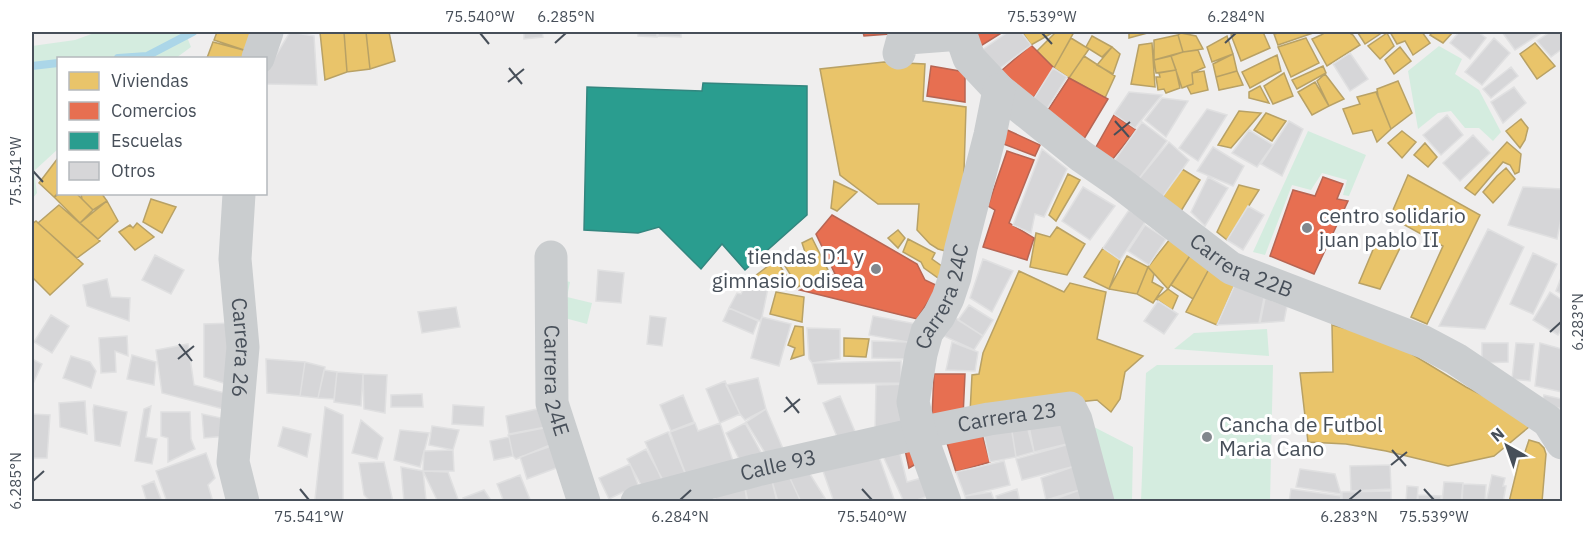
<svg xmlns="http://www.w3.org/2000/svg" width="1594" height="533" font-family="'IBM Plex Sans',sans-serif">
  <rect width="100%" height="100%" fill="#efeeee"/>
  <path fill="#d4ecdf" d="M97 32H185L191 47 176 58H58V149L34 171 37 193 32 199V46L75 40Z
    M1439 46 1462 59 1455 74 1479 90 1501 132 1493 141 1479 128H1465L1451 111 1438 113 1418 129 1408 71Z
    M1308 131 1366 155 1349 196 1343 195 1347 180 1322 173 1311 190 1292 185 1265 255 1253 252Z
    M555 278 570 282 567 297 592 303 587 324 546 313Z
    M1267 329 1269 356 1174 349 1194 333Z
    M1157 365H1273L1270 501H1141L1146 373Z
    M1092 426 1133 447 1132 501H1108Z"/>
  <path fill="#e9c46a" stroke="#b8a165" stroke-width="1.5" d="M217 32H255L247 51 214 40Z
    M320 32H344L347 72 325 80Z
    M344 32H366L370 69 347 72Z
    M366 32H389L395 61 370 69Z
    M1022 32H1054L1031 45Z
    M1056 32H1074L1054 68 1037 51Z
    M1129 32H1151L1129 38Z
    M1238 32H1263L1270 48 1241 61 1231 35Z
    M1283 32H1316L1278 45 1274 34Z
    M1326 32H1348L1353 35 1360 45 1327 66 1312 39 1321 35Z
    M1360 32H1383L1365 44 1358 33Z
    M1390 32H1422L1430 43 1413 55 1405 41 1397 44Z
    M1433 32H1453L1443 43 1430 35Z
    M1181 33 1196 36 1203 49 1183 52 1178 35Z
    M1387 33 1394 46 1380 59 1368 46Z
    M1178 35 1183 52 1154 60V40Z
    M1092 36 1112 47 1102 57 1086 47Z
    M1227 36 1233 54 1212 62 1207 47Z
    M1071 38 1089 49 1069 78 1054 68Z
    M1306 38 1319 63 1291 77 1278 47Z
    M213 42 247 51 242 58H207Z
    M1152 43 1155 87 1131 84 1139 45Z
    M1535 43 1555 66 1537 79 1520 54Z
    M1112 47 1120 54 1113 74 1097 65Z
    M1400 47 1411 61 1394 74 1385 60Z
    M1198 50 1205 67 1192 73 1193 84 1182 88 1171 56 1183 52Z
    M1233 54 1237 71 1216 77 1213 64Z
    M1277 55 1281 71 1250 88 1242 72Z
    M1084 56 1115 76 1105 98 1069 78Z
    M1171 56 1176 70 1156 73 1154 60Z
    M884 62 925 64 923 101 966 107 963 204 953 253 938 249 930 244 917 230 919 204H878L840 175 820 69Z
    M1323 66 1326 73 1297 89 1292 80Z
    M1176 70 1180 88 1166 93 1164 89 1158 90 1156 77H1160L1159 73Z
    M1204 71 1208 90 1191 94 1187 86 1193 84 1192 73Z
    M1237 71 1243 85 1219 90 1216 77Z
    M1284 73 1293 96 1273 104 1264 86Z
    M1325 74 1344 99 1329 106 1317 81Z
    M1398 81 1412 113 1391 129 1378 96 1377 89Z
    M1315 82 1329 106 1312 115 1298 92Z
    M1260 86 1269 103 1249 98V92Z
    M1376 92 1391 129 1377 142 1372 130 1353 134 1343 109 1360 104 1357 97Z
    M1239 111 1261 113 1231 148 1218 145Z
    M1266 113 1286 121 1272 141 1254 130Z
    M1521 119 1528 128 1525 140 1520 148 1506 131Z
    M1402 131 1416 142 1402 158 1388 143Z
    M1507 142 1521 154 1519 172 1515 174 1510 165 1503 162 1475 195 1465 188Z
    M1425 143 1437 157 1428 167 1414 155Z
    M58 158V193L54 197 39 183Z
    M1506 168 1515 179 1493 203 1483 192 1497 176Z
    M1182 169 1200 180 1181 211 1163 196Z
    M1068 174 1080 180 1056 221 1049 215Z
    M1408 175 1480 215 1427 324 1411 317 1443 246 1390 217Z
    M834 181 857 192 837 211 831 208Z
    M1239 185 1259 190 1227 240 1217 232Z
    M59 194H77L93 210 80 223 54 197Z
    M81 194H102L107 201 93 210 82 199Z
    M151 199 176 207 162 233 143 222Z
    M107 201 118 221 98 239 80 223Z
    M59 205 100 241 77 258 38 223Z
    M36 221 83 264 50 295 32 277V224Z
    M137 223 154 237 135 250 119 232 130 225 133 228Z
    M1057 227 1085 244 1067 275 1030 267 1036 233 1050 237Z
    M898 230 905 238 898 248 888 238Z
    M812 238 828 270 796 288 789 287 795 282 785 266 805 252 802 243Z
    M1378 238 1400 248 1380 289 1359 283Z
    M908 239 935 253 932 259 946 269 941 280 924 268 921 262 903 252Z
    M1170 239 1191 254 1168 289 1148 267Z
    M1103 248 1120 260 1109 289 1084 277Z
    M1191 254 1209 269 1193 299 1171 285Z
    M1127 256 1148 267 1137 294 1109 289Z
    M776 260 790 281 783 288 755 276Z
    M1148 267 1154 274 1152 282 1163 288 1153 303 1137 294Z
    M1209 269 1236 282 1217 325 1186 312Z
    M1019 271 1064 292 1070 283 1106 292 1097 339 1143 356 1125 372 1120 399 1111 412 1097 400 970 413 972 375 979 374 983 353Z
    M1168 289 1178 296 1172 310 1156 299Z
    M776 292 804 297 802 322 770 314Z
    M1332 325 1387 339 1466 387 1535 422 1494 456 1448 466 1386 451 1346 444 1308 442 1300 373 1333 372Z
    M795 326 803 327 804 355 791 359 795 348 788 345Z
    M844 338 869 339 866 357 844 356Z
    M1529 440 1539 443 1544 448 1546 454 1542 502H1509L1521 453 1525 452Z"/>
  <path fill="#e76f51" stroke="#b76553" stroke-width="1.5" d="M863 32H917L864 36Z
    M970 32H1003L979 47Z
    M1031 45 1054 68 1032 100 1001 71Z
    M931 66 965 72V102L927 96Z
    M1069 78 1108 99 1084 139 1046 113Z
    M1114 115 1136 130 1112 160 1096 147Z
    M1005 129 1040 145 1035 156 1001 143Z
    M1007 151 1034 160 1009 223 1034 238 1027 260 983 247 995 210 988 206Z
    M1323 177 1343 184 1337 199 1348 201 1314 274 1270 256 1293 190 1315 196Z
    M832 215 917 264 925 280 938 286 917 319 800 290 835 274 816 234Z
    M934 374H965L963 417H932Z
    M982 433 990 462 956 472 947 443Z
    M918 445 923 460 909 468 905 450Z"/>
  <path fill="#2a9d8f" stroke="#33867f" stroke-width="1.5" d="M703 83 807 86V215L745 270 722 244 701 269 659 227 638 233 584 230 587 87 702 91Z"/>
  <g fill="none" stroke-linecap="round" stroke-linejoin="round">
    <path stroke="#abd6e8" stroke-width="8" d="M118 58 147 56 193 32
      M32 66 58 63"/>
  </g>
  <path fill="#d6d6d8" stroke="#e0e0e1" stroke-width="1.5" d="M290 32 314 36 317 85 266 84V72Z
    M524 32H542L543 37 524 39Z
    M638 32H657V37L638 36Z
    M658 32H681V37L658 36Z
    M1008 32H1021L1031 45 999 69 982 50Z
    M1459 32H1478L1486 38 1470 59 1450 43Z
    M1502 32H1543L1515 50Z
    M1550 32 1562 33V43L1561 44 1562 49 1551 57 1537 41Z
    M1494 38 1510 53 1482 85 1465 72Z
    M1350 53 1368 79 1350 91 1333 64Z
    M1511 67 1518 76 1491 98 1483 89Z
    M1053 68 1067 77 1045 112 1031 103Z
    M1514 87 1526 103 1503 123 1491 102Z
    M1129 92 1162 95 1135 128 1114 114Z
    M1162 98 1188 101 1166 137 1145 120Z
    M1207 109 1227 115 1198 161 1179 148Z
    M1447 115 1463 135 1441 155 1423 135Z
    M1289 121 1303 129 1282 176 1261 164Z
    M1142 122 1167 141 1138 180 1114 161Z
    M1249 130 1273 145 1257 167 1232 153Z
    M1473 135 1490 153 1460 181 1443 163Z
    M1169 142 1189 160 1161 199 1138 180Z
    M1213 147 1244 166 1233 186 1197 171Z
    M1042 149 1067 169 1044 217 1035 214 1031 233 1013 225Z
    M1208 177 1228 188 1205 226 1191 212Z
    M1083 187 1115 206 1090 240 1062 221Z
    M1523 187 1562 189V214L1557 239 1508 225Z
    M1248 206 1264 215 1243 250 1227 240Z
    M1129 210 1146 221 1120 260 1103 248Z
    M1145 225 1166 239 1149 265 1128 251Z
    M1488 229 1524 247 1485 329 1439 326Z
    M1533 253 1557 264 1533 314 1510 304Z
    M155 255 184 270 171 294 142 280Z
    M983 259 1013 271 992 312 970 298Z
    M598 270 624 273 621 303 596 301Z
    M1562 275V294L1556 291Z
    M107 279 111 297 130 298 129 321 87 306 83 285Z
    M748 280 768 288 762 317 760 321 729 308 737 293 741 294Z
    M1236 282 1264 298 1259 323 1217 325Z
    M1550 292 1562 300V328L1558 335 1533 320Z
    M1265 298 1287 306 1284 321 1260 323Z
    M1158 301 1178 314 1164 334 1144 321Z
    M969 305 993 320 983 336 958 320Z
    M456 307 460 327 422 333 418 312Z
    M729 308 758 321 753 334 723 321Z
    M51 315 69 326 52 353 34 342Z
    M650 316 666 318 662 346 647 344Z
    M873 316 922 325 913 343 869 335Z
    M762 317 791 324 779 366 751 358Z
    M956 318 983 336 974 350 944 336Z
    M235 323 236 387 204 377V324Z
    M807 328 840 329V359L812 363 809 359Z
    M127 336 128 356 115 351 116 372 101 373 99 338Z
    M872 341 909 342V359L872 358Z
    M952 342 978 352 975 371 946 370Z
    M1482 343H1508V362L1482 363Z
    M1516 343 1534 344 1530 381 1512 379Z
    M1540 343 1562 349V392L1535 386Z
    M188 344 194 385 225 393 227 410 162 393 156 350Z
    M132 355 156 362 154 385 127 379Z
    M71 356 90 362 96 371 91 388 63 378Z
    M32 359 42 364 32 386Z
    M266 359 305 362 300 396 267 393Z
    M901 361V383L818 384 812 363Z
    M305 362 325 367 318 398 300 396Z
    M324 370 337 372 334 399 318 398Z
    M337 372 363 374 361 406 334 402Z
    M363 374 387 375 385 413 364 409Z
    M758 378 766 409 745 420 740 414 726 385Z
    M725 381 740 414 720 423 706 389Z
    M912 384 910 426 875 432 876 385Z
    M422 394 423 407H391V395Z
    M683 395 694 422 671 431 660 405Z
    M1544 395 1562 399V409L1542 404Z
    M840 396 859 441 838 439 823 403Z
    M85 401 87 434 60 427 59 403Z
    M94 405 127 412 120 446 95 441 93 410Z
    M453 405 484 407 483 426 452 424Z
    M151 406 146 437 157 439 152 464 135 461 144 409Z
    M325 407 343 415V502H317L315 499Z
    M546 407 551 426 509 434 506 416Z
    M766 409 787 458 770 461 746 422Z
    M161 412H190L191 439 195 449 168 462V438L161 436Z
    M1063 413 1071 443 1034 452 1028 421Z
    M32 414 50 415 47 458H32Z
    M202 414 226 419 228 436 204 438Z
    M361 420 383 438 377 459 352 453Z
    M1026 422 1034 452 1016 457 1011 426Z
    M695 423 698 431 720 423 735 467 689 483 670 432Z
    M745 423 763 456 743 467 726 433Z
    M1011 425 1016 457 990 462 983 431Z
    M432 426 459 430 453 450 429 445Z
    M283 427 311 434 307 457 278 446Z
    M549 427 555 443 516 459 513 456 509 437 508 435Z
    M400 430 429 433 420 467 394 460Z
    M668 432 689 483 667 491 645 442Z
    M509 437 513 456 494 460 490 441Z
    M1073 443 1079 465 1022 480 1016 459Z
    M557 444 567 464 527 479 520 457Z
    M646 449 665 484 646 494 627 459Z
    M453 450 454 471H423L424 451Z
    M899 450 907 482 929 476 933 494 912 502H904L883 456Z
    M206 453 215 478 208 485 213 502H167L156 471Z
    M878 454 895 502H834L823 471Z
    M1004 461 1010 485 965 496 956 472Z
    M384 462 393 502H371L364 495 359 463Z
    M630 464 641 492 626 498 623 492 609 499 599 478Z
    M1390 465 1391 489 1351 491 1350 466Z
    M1075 466 1083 489 1046 500 1041 478Z
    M401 467 423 471 426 500 423 502H404Z
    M1300 469 1335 474 1341 494 1296 487Z
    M423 471 448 472 459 502H438Z
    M808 471 825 498 814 502H801L789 476Z
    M520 475 531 502H504L497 484Z
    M1492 475 1505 478 1503 486H1506L1503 502H1486Z
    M789 476 801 502H778L772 481Z
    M154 481 162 502H147L142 486Z
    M772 481 777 502H748L745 488Z
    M1444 482 1463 483 1461 502H1442Z
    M1463 484 1486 485 1485 502H1462Z
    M1407 486 1418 487 1417 502H1406Z
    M745 488 747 502H715V494Z
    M1085 488 1090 502H1047Z
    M1017 489 1020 502H997L996 496Z
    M1291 489 1341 496 1340 502H1289Z
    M484 490 492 502H464L463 498Z
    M1391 491V502H1342V492Z
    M991 492 995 502H966L965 496Z
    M1418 495 1441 496 1440 502H1418Z"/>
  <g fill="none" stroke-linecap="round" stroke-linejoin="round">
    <g stroke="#cacdcf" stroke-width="33">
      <path id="s1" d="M960 32 969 58 999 90 1081 156 1120 183 1231 268 1424 342 1456 359 1548 421 1562 443"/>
      <path d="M899 53 902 42 908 38 961 34"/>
      <path d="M258 58 267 32"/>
      <path id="s2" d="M239 194 235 259 243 347 233 462 243 502"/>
      <path id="s3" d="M551 257 552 403 584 502"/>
      <path id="s4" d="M637 502 757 470 920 433 989 419 1070 408 1076 420 1098 502"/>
      <path id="s5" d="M945 502 920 433 913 402 921 354 927 332 939 316 948 298 955 277 961 248 990 135 999 90"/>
    </g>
  </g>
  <path fill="none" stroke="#474f59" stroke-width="2" d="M480 33 489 44M1042 33 1052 44M555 43 566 33M1225 43 1236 33M509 68 522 84M508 82 524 69M1115 121 1129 137M1114 135 1130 122M33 171 43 182M1550 332 1561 322M179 344 192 361M178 359 194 346M786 397 799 413M784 412 800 399M1392 450 1406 466M1391 465 1407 452M33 481 44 471M300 489 309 500M862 489 872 500M1424 489 1434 500M680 500 691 490M1349 500 1361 490"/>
  <g fill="#82878d" stroke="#fff" stroke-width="2">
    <circle cx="1307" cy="228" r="6"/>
    <circle cx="876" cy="269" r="6"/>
    <circle cx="1207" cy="437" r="6"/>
  </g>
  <g text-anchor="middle" stroke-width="6" stroke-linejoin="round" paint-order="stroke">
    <g font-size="21" fill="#474f59" stroke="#fff" text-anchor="start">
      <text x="1319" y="223">centro solidario<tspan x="1319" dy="24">juan pablo II</tspan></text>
      <text x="864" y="264" text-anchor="end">tiendas D1 y<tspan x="864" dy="24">gimnasio odisea</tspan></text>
      <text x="1219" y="432">Cancha de Futbol<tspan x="1219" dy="24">Maria Cano</tspan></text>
    </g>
    <g font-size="21" fill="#474f59" stroke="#fff">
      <text dy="7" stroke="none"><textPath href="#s1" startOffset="372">Carrera 22B</textPath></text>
      <text dy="7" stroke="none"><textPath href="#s5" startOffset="216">Carrera 24C</textPath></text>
      <text dy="7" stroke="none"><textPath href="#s2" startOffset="154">Carrera 26</textPath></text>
      <text dy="7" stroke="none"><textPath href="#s3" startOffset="124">Carrera 24E</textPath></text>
      <text dy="7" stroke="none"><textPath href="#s4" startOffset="380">Carrera 23</textPath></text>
      <text dy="7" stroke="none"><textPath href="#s4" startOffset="146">Calle 93</textPath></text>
    </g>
  </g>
  <rect width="1594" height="533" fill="none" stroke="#ffffff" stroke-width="66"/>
  <rect x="57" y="57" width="210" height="138" fill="#ffffff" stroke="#b5b9bd" stroke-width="1.5"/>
  <rect x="69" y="72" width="30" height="18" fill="#e9c46a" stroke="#b5b9bd" stroke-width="1.5"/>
  <text x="111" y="87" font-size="18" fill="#474f59">Viviendas</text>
  <rect x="69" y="102" width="30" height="18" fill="#e76f51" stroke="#b5b9bd" stroke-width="1.5"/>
  <text x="111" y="117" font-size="18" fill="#474f59">Comercios</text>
  <rect x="69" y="132" width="30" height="18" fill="#2a9d8f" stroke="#b5b9bd" stroke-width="1.5"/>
  <text x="111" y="147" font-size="18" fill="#474f59">Escuelas</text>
  <rect x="69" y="162" width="30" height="18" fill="#d6d6d8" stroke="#b5b9bd" stroke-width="1.5"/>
  <text x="111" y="177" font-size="18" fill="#474f59">Otros</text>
  <g transform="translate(1507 446) rotate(320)" stroke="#ffffff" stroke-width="4.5" paint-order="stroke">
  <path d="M0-4.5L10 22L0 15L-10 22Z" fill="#474f59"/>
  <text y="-9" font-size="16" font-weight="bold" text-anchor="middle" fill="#474f59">N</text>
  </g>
  <rect x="33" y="33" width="1528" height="467" fill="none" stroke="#474f59" stroke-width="2"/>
  <g font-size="15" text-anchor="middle" fill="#474f59">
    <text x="480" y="22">75.540°W</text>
    <text x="566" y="22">6.285°N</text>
    <text x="1042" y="22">75.539°W</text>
    <text x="1236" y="22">6.284°N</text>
    <text transform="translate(16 171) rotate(-90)" y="5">75.541°W</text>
    <text transform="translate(1578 322) rotate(-90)" y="5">6.283°N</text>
    <text transform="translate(16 481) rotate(-90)" y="5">6.285°N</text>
    <text x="309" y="522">75.541°W</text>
    <text x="680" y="522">6.284°N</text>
    <text x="872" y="522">75.540°W</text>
    <text x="1349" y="522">6.283°N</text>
    <text x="1434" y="522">75.539°W</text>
  </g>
</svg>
